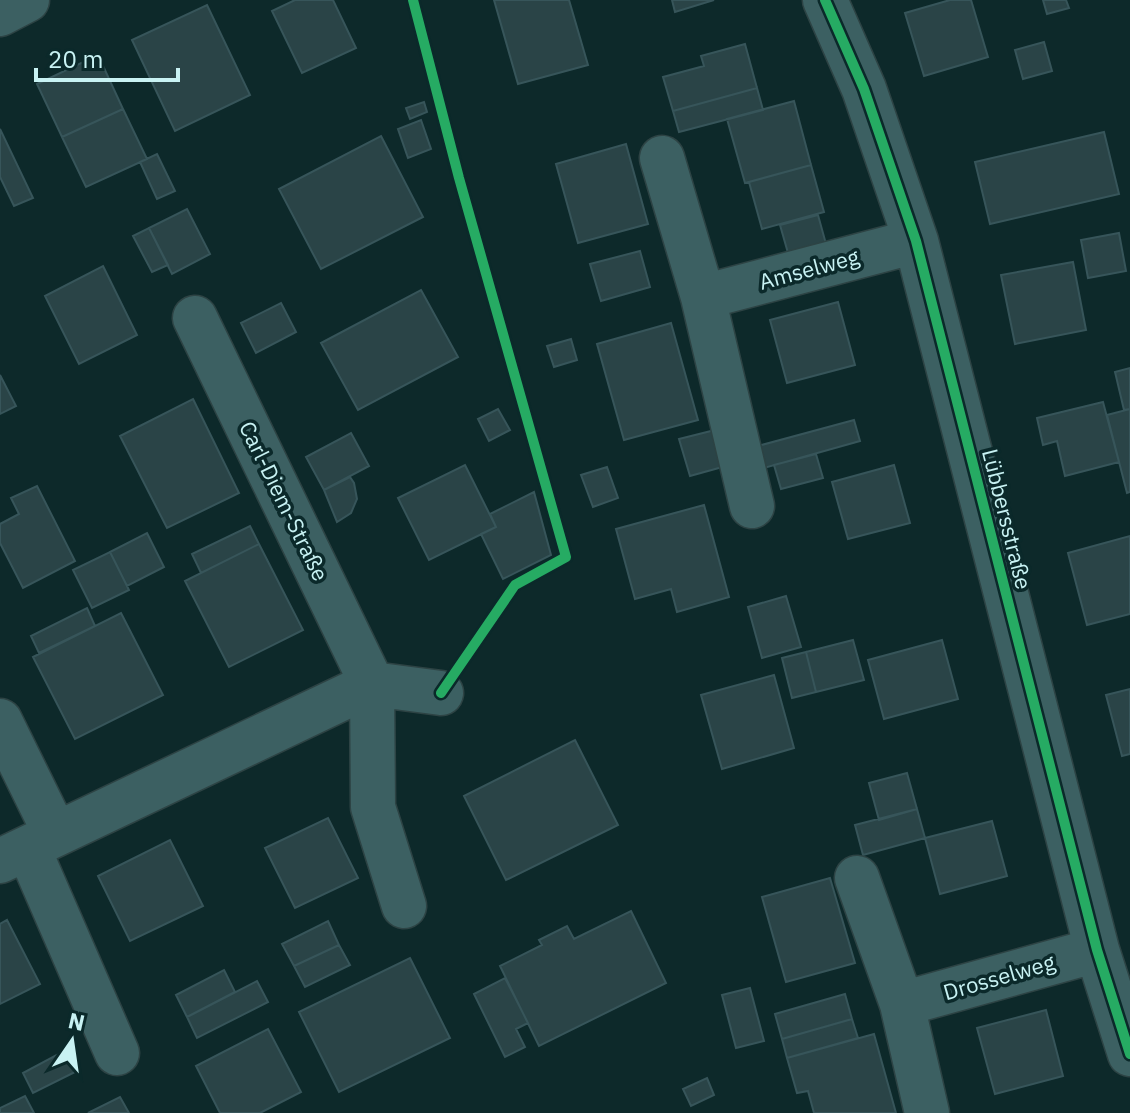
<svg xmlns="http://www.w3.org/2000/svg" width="1130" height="1113" font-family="'IBM Plex Sans',sans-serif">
  <rect width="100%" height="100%" fill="#0d292a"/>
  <path fill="#2a4447" stroke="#37555a" stroke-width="2" d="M295 0H333L356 48 302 73 272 11Z
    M494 0H569L588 65 518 84Z
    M672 0H714L675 12Z
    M950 0H971L988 57 924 76 905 13Z
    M1043 0H1066L1069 8 1047 14Z
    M207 5 250 95 175 131 132 40Z
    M1044 42 1052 71 1023 79 1015 50Z
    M745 44 757 88 673 111 663 77 704 66 701 56Z
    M98 55 123 109 62 137 37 84Z
    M757 88 763 110 679 132 673 111Z
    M794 101 811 165 745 183 727 119Z
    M424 102 427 112 410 119 406 108Z
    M123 109 147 159 86 187 62 137Z
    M421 120 431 149 408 158 398 129Z
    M0 129 33 198 14 206 0 177Z
    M1104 132 1119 194 990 224 975 162Z
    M381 136 423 217 321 269 279 189Z
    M626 144 648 224 578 243 556 164Z
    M157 154 175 191 157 199 140 162Z
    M811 165 824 212 762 229 749 182Z
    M187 209 210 254 172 274 149 228Z
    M818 215 826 244 788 253 780 225Z
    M149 228 168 265 152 272 133 236Z
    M1119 233 1126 271 1088 278 1081 240Z
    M640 251 650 287 601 301 590 264Z
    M1073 262 1086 330 1015 344 1001 275Z
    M103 266 137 335 79 364 45 296Z
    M421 290 458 357 358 410 321 343Z
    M838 302 855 365 787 383 770 320Z
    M281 303 296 332 256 353 241 323Z
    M671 323 698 420 624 440 597 344Z
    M571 339 577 360 554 367 547 346Z
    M1130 368V409L1124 410 1115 372Z
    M0 375 16 406 0 414Z
    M193 399 239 493 167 528 120 436Z
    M1103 402 1119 462 1065 476 1057 441 1043 445 1037 418Z
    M498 409 510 430 489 441 478 419Z
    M1130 409V492L1127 493 1107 415Z
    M854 420 860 441 760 469 754 447Z
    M715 430 726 466 690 476 679 439Z
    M351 433 369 466 324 490 306 457Z
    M816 454 823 478 781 489 774 465Z
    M465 465 496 527 429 560 398 498Z
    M894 465 910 523 848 539 832 482Z
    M607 467 618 498 593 507 581 475Z
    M350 477 354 483 357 499 351 513 337 522 324 490Z
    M37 486 75 561 23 588 0 543V524L19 514 11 498Z
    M534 492 551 555 503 579 481 534 496 527 490 514Z
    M704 505 729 597 677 612 671 589 635 599 616 529Z
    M250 526 259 544 201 573 192 554Z
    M147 533 164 567 127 586 110 552Z
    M1130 536V614L1087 625 1068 553Z
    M259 544 303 630 229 667 185 581Z
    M110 552 129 590 92 608 73 570Z
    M786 596 801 647 762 658 748 607Z
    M87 608 95 626 39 653 31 636Z
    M121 613 163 695 75 739 33 657Z
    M853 640 864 680 816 692 806 652Z
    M942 640 958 699 884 719 868 660Z
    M806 652 816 692 792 698 782 658Z
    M774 675 794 748 722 769 701 695Z
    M1130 689V754L1122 756 1106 695Z
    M575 740 618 825 506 880 464 796Z
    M907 773 917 809 879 820 869 783Z
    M917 809 925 838 863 855 855 825Z
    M328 818 358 878 295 908 265 848Z
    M992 821 1007 876 940 894 925 838Z
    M170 840 203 906 130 941 98 876Z
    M830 878 855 963 786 982 762 897Z
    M631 911 666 983 539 1046 500 966 542 945 539 940 567 926 574 939Z
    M7 920 40 984 0 1004V924Z
    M328 921 339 945 294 966 282 944Z
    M339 945 350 965 305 987 294 966Z
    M410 958 450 1038 339 1092 299 1012Z
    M224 970 235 992 187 1017 176 995Z
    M505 978 528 1023 516 1029 525 1047 505 1057 474 994Z
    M257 981 268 1002 197 1038 187 1017Z
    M750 988 764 1041 736 1048 722 995Z
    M845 994 852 1019 782 1039 775 1014Z
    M1046 1010 1063 1076 995 1094 977 1028Z
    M852 1019 858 1038 787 1058 782 1039Z
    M268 1029 301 1092 260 1113H220L196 1066Z
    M874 1034 896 1113H814L808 1091 797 1093 787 1058Z
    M64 1051 75 1072 33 1093 23 1073Z
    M707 1078 714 1095 691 1106 683 1089Z
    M25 1096 34 1113H0V1108Z
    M120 1097 129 1113H88Z"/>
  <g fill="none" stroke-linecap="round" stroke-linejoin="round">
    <g stroke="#2d4344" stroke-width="47">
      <path id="minor" d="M825 0 864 89 916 241 1097 950 1130 1054
        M0 14 27 0
        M662 158 703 297 752 506
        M703 297 916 241
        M195 318 372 684 373 807 404 906
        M0 721 55 833
        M28 848 117 1053
        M0 861 372 684 441 693
        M857 878 902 1004 927 1113
        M902 1004 1097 950"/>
    </g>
    <use href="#minor" stroke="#3c6062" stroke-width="44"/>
    <g stroke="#0b292a" stroke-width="15">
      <path id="cycleway" d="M413 0 459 178 566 557 515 585 441 693
        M825 0 864 89 916 241 1097 950 1130 1054"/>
    </g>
    <use href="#cycleway" stroke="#26ab63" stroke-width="10"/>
  </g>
  <g text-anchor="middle" stroke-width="7" stroke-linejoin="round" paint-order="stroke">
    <g font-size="22" fill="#c8f2f3" stroke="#0b292a">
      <text transform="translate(809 269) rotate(-15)" y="8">Amselweg</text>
      <text transform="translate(284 501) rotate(64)" y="8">Carl-Diem-Straße</text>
      <text transform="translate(1007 519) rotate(76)" y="8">Lübbersstraße</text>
      <text transform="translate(999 977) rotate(-16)" y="8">Drosselweg</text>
    </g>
  </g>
  <g transform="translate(72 1041) rotate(13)" stroke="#0b292a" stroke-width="6" paint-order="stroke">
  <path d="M0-6L14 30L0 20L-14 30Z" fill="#c8f2f3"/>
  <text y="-12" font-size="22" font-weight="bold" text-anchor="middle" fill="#c8f2f3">N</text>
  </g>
  <path d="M36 68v12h142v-12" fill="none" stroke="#c8f2f3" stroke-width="4"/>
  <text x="48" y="68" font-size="24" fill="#c8f2f3" stroke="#0b292a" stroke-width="6" paint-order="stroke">20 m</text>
</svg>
